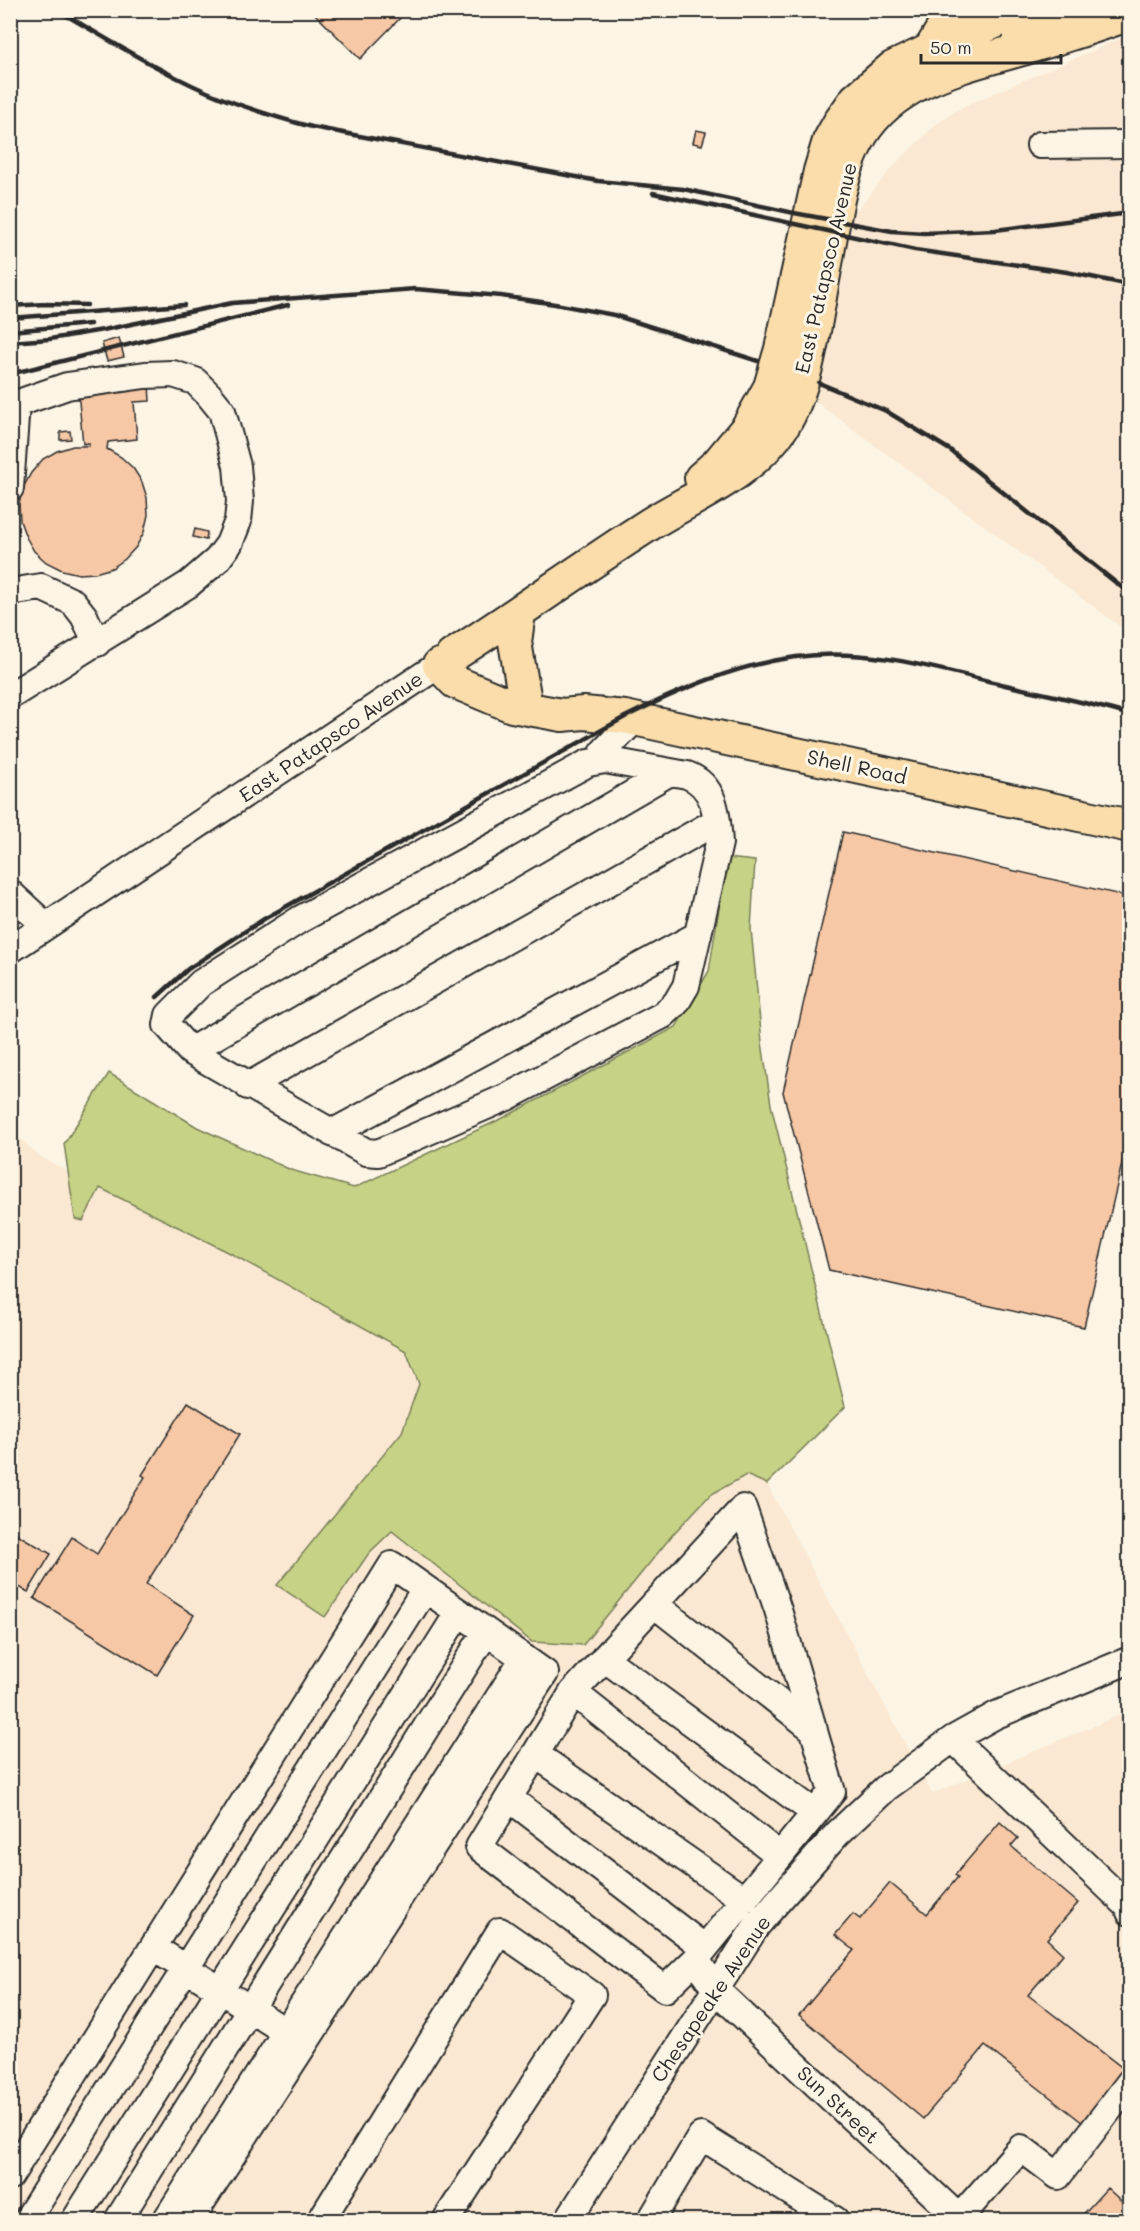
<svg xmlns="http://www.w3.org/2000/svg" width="1140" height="2231" font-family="Mali,sans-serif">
  <rect width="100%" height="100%" fill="#fcf5e5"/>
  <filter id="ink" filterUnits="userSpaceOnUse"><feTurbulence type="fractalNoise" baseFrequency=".0167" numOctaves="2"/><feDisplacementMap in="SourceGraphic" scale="12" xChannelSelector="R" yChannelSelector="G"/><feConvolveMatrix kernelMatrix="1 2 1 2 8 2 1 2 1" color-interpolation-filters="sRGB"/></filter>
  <g filter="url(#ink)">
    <path fill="#fae8d2" d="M1129 35V633L812 399 853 215 897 162 935 125 962 107Z
      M10 1130 41 1157 99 1188 767 1484 932 1794 1129 1711V2220H11Z"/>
    <path fill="#c6d285" stroke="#787e58" stroke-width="1.5" d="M727 858 755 861 751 929 762 1042 771 1105 845 1407 767 1484 746 1475 710 1495 674 1533 583 1645 532 1642 392 1531 369 1553 325 1617 277 1585 402 1432 419 1384 406 1351 230 1253 100 1188 83 1221 75 1219 64 1144 109 1073 197 1127 291 1170 354 1188 503 1118 676 1027 709 971Z"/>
    <path fill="#f7c8a6" stroke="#2b2b2b" stroke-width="1.5" d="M311 10H408L360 59Z
      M696 130 706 132 702 145 693 143Z
      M119 338 124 357 107 361 102 343Z
      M149 385 150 401 134 402 137 439 108 442 107 449 121 457 133 468 142 482 147 498 148 515 144 532 136 547 125 559 112 568 95 573 79 574 62 570 46 562 34 551 26 537 20 521 19 504 23 488 31 473 43 459 57 451 73 446H89V443L83 444 78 391Z
      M70 431 71 439 60 440V432Z
      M195 529 207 532 206 540 193 537Z
      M843 832 1130 897V1129L1084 1327 829 1270 783 1092Z
      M188 1402 240 1434 146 1584 194 1615 157 1675 34 1598 72 1537 97 1554 145 1477 142 1475Z
      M10 1530 51 1554 28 1592 12 1583 10 1585Z
      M1000 1822 1018 1838 1011 1846 1078 1903 1047 1939 1063 1954 1028 1995 1129 2073 1088 2127 985 2046 923 2119 799 2015 854 1950 835 1935 853 1914 860 1919 890 1883 927 1914 958 1877 955 1875Z
      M1107 2188 1130 2209V2220H1078Z"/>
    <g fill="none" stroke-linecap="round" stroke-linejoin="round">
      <g stroke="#2b2b2b" stroke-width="30">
        <path id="minor" d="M1040 145 1130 144
          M10 406 67 386 145 375 173 374 195 381 209 395 222 411 237 466 240 501 238 521 229 544 217 560 189 584 10 696
          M10 488 16 404
          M10 592 41 587 73 602 84 616 97 643
          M605 760 687 775C716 786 717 816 719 843L686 986 676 1003 663 1015 507 1097 378 1153 366 1152 190 1051 167 1025 169 1015 201 983 299 920 588 763 605 760 604 751 635 719
          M10 893 46 926
          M10 950 452 656
          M190 1051 670 772
          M248 1086 717 821
          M332 1133 698 935
          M654 1604 814 1730
          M604 1658 815 1813
          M573 1692 780 1856
          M953 1739 1128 1906 1130 1912
          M535 1754 745 1900
          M509 1798 705 1948
          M154 1948 299 2040
          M696 1959 832 1792 778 1610 743 1508 573 1692 479 1847 665 1989 696 1959 715 1989 961 2220
          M10 2176 392 1565 545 1673 190 2220
          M959 2218 1021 2148 1058 2176 1130 2082
          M27 2220 425 1589
          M75 2220 459 1612
          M118 2220 486 1632
          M166 2220 524 1658
          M321 2220 500 1931 592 1995 446 2220
          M568 2220 757 1925 837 1834 886 1788 953 1739 996 1715 1130 1660
          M651 2220 701 2136 835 2220"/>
      </g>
      <g stroke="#2b2b2b" stroke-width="36">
        <path id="major" d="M1020 37 1053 18 1061 10
          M930 50 946 23 951 10
          M701 478 718 463 747 428 770 387 781 349 820 171 829 141 839 123 856 99 892 68 930 50 1023 10
          M519 613 515 642 524 695
          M452 656C519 613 583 567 650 524 697 495 752 474 783 426 807 388 815 324 823 280 832 235 838 172 862 134 897 77 970 65 1029 47 1063 37 1096 26 1130 14
          M439 665 455 682 512 706 562 715 584 713 625 717 1130 826"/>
      </g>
      <use href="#minor" stroke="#fcf5e5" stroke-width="26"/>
      <use href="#major" stroke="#faddab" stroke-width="32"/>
      <path stroke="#2b2b2b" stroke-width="4.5" d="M57 10C111 41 166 76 224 99 253 110 282 119 312 127L598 181 683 189 794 213 892 231 924 233 995 230 1130 213
        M653 193 915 250 1067 272 1130 285
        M10 306 45 304 87 305
        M10 318 184 305
        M10 331 90 324
        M10 342 50 339 103 330 232 303 415 289 501 296 555 304 614 315 758 361
        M10 374 288 305
        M819 383 886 411 950 450 1130 594
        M157 997 188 969 264 919 625 717C679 690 735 665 796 657 865 647 934 668 1001 684 1044 694 1087 702 1130 715"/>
    </g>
  </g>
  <g text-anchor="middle" stroke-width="6" stroke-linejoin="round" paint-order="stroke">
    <g font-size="20" fill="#2b2b2b" stroke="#fcf5e5">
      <text transform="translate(826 268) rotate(-77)" y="7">East Patapsco Avenue</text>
      <text transform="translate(331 737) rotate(-34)" y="7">East Patapsco Avenue</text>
      <text transform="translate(857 767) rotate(12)" y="7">Shell Road</text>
      <text transform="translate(711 1999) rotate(-56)" y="7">Chesapeake Avenue</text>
      <text transform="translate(838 2105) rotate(43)" y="7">Sun Street</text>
    </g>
  </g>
  <rect width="1140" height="2231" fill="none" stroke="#fcf5e5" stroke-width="36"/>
  <rect x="18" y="18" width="1104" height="2195" fill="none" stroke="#2b2b2b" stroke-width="2" filter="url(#ink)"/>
  <path d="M921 54v9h140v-9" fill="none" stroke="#2b2b2b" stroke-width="3"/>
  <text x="930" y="54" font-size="18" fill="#2b2b2b" stroke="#fcf5e5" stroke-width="4.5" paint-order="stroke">50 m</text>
</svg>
